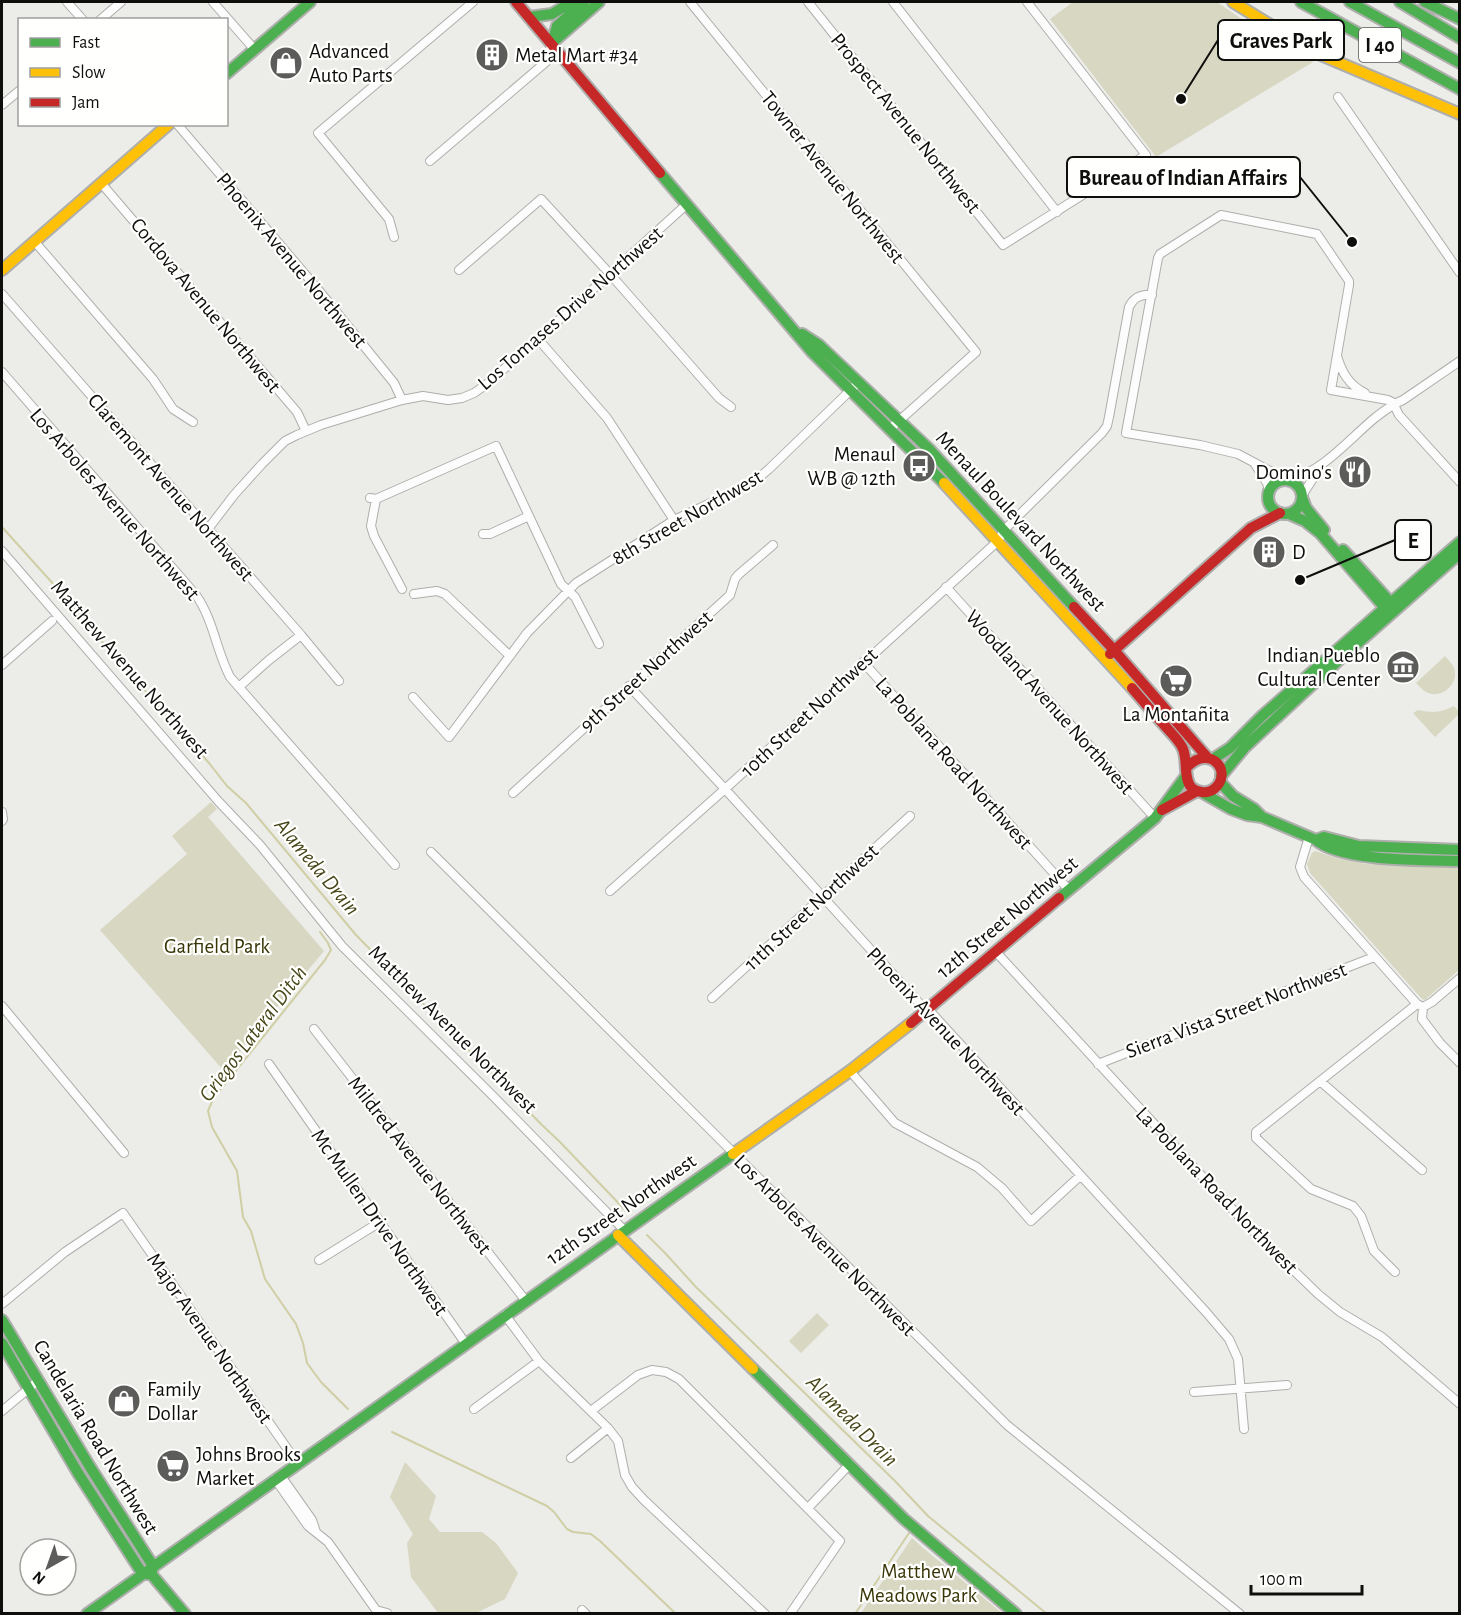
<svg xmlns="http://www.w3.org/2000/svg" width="1461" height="1615" font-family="'Alegreya Sans',sans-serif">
  <rect width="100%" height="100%" fill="#ecece9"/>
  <path fill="#d7d7c2" d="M1073 2H1217L1266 36 1313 62 1156 157 1050 19Z
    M1445 656C1449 661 1455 666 1455 673 1456 685 1443 696 1432 694 1425 693 1420 687 1416 683Z
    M1454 706 1459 712V714L1435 737 1413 713 1418 710C1433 713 1440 713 1454 706Z
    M211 802 217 809 208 817 324 951 224 1071 100 930 187 854 172 836Z
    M1315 851 1340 859 1366 864 1459 868V970L1425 1000 1422 999 1310 873 1307 864 1312 853Z
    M817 1313 829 1325 801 1353 789 1341Z
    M405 1462 436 1496 429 1519 440 1532H482L496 1543 518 1573 505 1599 476 1613H438L411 1577 407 1543 413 1534 390 1497Z
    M912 1538 923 1548 1002 1613H861Z"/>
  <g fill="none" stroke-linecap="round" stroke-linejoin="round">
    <path stroke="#cfcea4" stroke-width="2" d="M2 527 65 597 97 636 209 763 227 786 246 803 356 935 542 1125 560 1142 626 1211
      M320 932 328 943 331 950 325 960 213 1099 208 1111 212 1127 237 1171 243 1217 251 1231 265 1279 296 1324 303 1343 307 1363 321 1382 348 1409
      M647 1235 666 1254 695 1286 895 1481 928 1516 1047 1614
      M392 1432 547 1506 554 1512 567 1529 573 1532 591 1534 600 1541 676 1614
      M855 1614 909 1533"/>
    <g stroke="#aeaeac" stroke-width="10">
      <path id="street" d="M67 2 83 20
        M213 2 255 50
        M690 2 976 352 891 428
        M808 2 1003 245 1146 155 1027 2
        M893 2 1057 212
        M100 20 121 2
        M1338 97 1460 273
        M2 105 20 90
        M177 124 316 287 394 383 402 400
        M430 161 546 62 552 43
        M101 183 297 412 306 431
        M394 237 389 219 318 133 473 2
        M35 242 153 379 173 409 193 422
        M459 270 541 199 610 274 719 398 731 407
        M2 294 301 635 339 681
        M538 339 607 418 674 520
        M1337 356C1342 373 1349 385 1365 393
        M2 372 196 595C214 621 216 650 230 677L395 865
        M1255 464 1267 483 1269 492
        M1285 479 1238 454 1200 445 1126 433 1158 258 1160 254 1221 215 1317 234 1349 281V285L1331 390 1388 400 1394 403 1396 409 1399 415 1460 482
        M1290 480C1325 470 1349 439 1376 417 1385 410 1393 404 1403 400L1460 361
        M1303 494 1312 480 1316 469
        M370 498 376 499 496 446 561 584 575 597 599 644
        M376 499 371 526 374 536 402 589
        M208 529 234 495 262 464 285 441 297 435 321 425 402 400 423 396 448 400 462 398 474 393 487 384 538 339 686 205
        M483 534H490L529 516
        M2 551 219 802 260 845 342 946 493 1096 624 1230
        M946 587 1155 818
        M414 594 437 591 445 594 510 656
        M863 662 1069 890
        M2 665 52 621
        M240 686 269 660 301 635
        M629 686 725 789 920 1004 928 1009 1206 1312 1229 1339 1238 1359 1244 1429
        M413 697 449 737 527 633 576 583 674 520 734 492 755 481 769 469 859 382
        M513 793 730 595 735 579 738 575 773 545
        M2 812 3 819 2 821
        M1309 837 1300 867 1304 877 1417 1004 1423 1007
        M431 852 1007 1425 1240 1614
        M610 891 725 789 998 541 1004 530 1102 433 1107 426 1109 417 1129 307C1134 297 1141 294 1152 295
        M996 952 1247 1225 1318 1294 1340 1312 1382 1337 1460 1404
        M712 998 910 816
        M2 1006 124 1153
        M1423 1007 1422 1019 1440 1043 1460 1063
        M1423 1007 1432 1002 1460 978
        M314 1029 526 1301
        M269 1064 466 1344
        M1098 1064 1374 957
        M850 1071 895 1123 977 1167 1002 1188 1031 1221 1080 1176
        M1320 1081 1422 1170
        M319 1260 380 1222
        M1395 1272 1374 1251 1361 1216 1353 1206 1311 1189 1256 1138V1132L1417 1004
        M2 1304 65 1252 123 1213 298 1464
        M505 1315 539 1361 608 1428 618 1441 625 1475 632 1487 644 1500 765 1614
        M1194 1392 1287 1385
        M474 1409 539 1361
        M2 1411 39 1380
        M591 1411 638 1375 652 1370 666 1372 679 1379 707 1407 840 1541 790 1614
        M571 1458 608 1428
        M281 1476 312 1520 316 1532
        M275 1479 308 1526 328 1542 376 1610 387 1613
        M808 1508 850 1464
        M582 1610 586 1614"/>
    </g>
    <g stroke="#aeaeac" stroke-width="14">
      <path id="fast" d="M1301 2 1460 89
        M1350 2 1460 63
        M1400 2 1460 38
        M1425 2 1460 19
        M529 17 552 14 572 2
        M552 43 599 2
        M552 43 557 26 584 2
        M226 74 310 2
        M660 173 812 352 944 483
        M802 334 819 345 929 449 1074 607
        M1268 497a17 17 0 1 1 34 0a17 17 0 1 1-34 0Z
        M1303 500 1306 508 1324 530
        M1289 514 1305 521 1320 533 1385 608 1392 610
        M1343 550 1391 603 1393 608
        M1213 759 1230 748 1262 716 1460 542
        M1221 776 1245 747 1342 657 1460 553
        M1220 782 1233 796 1254 809 1262 817
        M1203 793 1231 809 1247 815 1262 817 1316 840C1341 862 1426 860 1460 861
        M1316 840 1324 837 1359 846 1460 850
        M1059 898 1155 818 1186 776
        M2 1320 90 1467 153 1566 152 1572
        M2 1343 78 1473 142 1573 152 1575 185 1614
        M753 1369 904 1519 1016 1614
        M87 1614 733 1154"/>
    </g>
    <g stroke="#aeaeac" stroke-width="14">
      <path id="slow" d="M1233 2 1314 52 1460 114
        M2 270 169 124
        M944 483 1132 688
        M733 1154 850 1071 911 1023
        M618 1235 753 1369"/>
    </g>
    <g stroke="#aeaeac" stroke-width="14">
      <path id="jam" d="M516 2 660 173
        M1074 607 1114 650 1207 757
        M1110 654 1251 528 1280 513
        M1132 688C1143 701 1154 714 1166 727 1171 733 1180 741 1183 749 1188 761 1183 780 1192 788 1198 793 1208 794 1214 789 1234 773 1211 743 1187 767
        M1162 810 1197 791
        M911 1023 1059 898"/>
    </g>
    <use href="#street" stroke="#fcfcfc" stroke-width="8"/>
    <use href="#fast" stroke="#4caf50" stroke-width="10"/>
    <use href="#slow" stroke="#ffc107" stroke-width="10"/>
    <use href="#jam" stroke="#c62828" stroke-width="10"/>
  </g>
  <defs>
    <g id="building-disc" transform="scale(1.725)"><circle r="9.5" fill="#5c5c5a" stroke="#fffffe"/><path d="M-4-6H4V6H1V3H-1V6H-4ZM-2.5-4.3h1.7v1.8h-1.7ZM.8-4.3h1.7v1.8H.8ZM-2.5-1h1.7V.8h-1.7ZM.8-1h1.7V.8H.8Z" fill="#fff"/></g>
    <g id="shop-disc" transform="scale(1.725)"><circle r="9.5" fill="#5c5c5a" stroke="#fffffe"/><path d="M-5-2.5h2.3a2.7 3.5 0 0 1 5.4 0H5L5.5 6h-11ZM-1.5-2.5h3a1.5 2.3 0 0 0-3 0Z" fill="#fff"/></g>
    <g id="bus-disc" transform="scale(1.725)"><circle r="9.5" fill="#5c5c5a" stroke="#fffffe"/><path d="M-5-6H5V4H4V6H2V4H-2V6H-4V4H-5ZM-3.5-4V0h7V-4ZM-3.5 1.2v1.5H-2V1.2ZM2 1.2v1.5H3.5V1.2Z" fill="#fff"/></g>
    <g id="restaurant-disc" transform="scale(1.725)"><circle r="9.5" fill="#5c5c5a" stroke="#fffffe"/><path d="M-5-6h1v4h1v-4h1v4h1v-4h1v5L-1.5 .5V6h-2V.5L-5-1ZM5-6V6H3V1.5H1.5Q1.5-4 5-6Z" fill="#fff"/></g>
    <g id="museum-disc" transform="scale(1.725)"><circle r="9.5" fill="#5c5c5a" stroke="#fffffe"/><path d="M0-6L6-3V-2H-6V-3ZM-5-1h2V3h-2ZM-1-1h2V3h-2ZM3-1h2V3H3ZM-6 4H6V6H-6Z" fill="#fff"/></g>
    <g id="supermarket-disc" transform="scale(1.725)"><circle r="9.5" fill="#5c5c5a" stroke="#fffffe"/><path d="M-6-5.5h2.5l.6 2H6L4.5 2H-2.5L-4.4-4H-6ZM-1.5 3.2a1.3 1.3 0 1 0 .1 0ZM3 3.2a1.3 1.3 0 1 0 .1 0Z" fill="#fff"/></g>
  </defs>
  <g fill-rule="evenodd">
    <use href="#building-disc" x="492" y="55"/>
    <use href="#shop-disc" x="286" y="63"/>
    <use href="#bus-disc" x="919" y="466"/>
    <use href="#restaurant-disc" x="1355" y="472"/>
    <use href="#building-disc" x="1269" y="552"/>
    <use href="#museum-disc" x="1403" y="667"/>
    <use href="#supermarket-disc" x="1176" y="681"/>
    <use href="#shop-disc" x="124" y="1401"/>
    <use href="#supermarket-disc" x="173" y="1466"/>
  </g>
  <g text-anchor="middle" stroke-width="4.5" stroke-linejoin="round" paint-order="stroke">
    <rect fill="#fffffe" stroke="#565655" stroke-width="1.5" x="1359" y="28" width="42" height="34" rx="4.5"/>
    <g font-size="20" font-weight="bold" fill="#0e0e0d">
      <text x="1380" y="52">I 40</text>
    </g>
    <g font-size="21" fill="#0e0e0d" stroke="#fffffe" text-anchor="start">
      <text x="309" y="58">Advanced<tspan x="309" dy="24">Auto Parts</tspan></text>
      <text x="515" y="62">Metal Mart #34</text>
      <text x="896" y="461" text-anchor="end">Menaul<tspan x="896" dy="24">WB @ 12th</tspan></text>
      <text x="1332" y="479" text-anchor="end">Domino's</text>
      <text x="1292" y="559">D</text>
      <text x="1380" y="662" text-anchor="end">Indian Pueblo<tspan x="1380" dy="24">Cultural Center</tspan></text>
      <text x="1176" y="721" text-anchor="middle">La Montañita</text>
      <text x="147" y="1396">Family<tspan x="147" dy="24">Dollar</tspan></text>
      <text x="196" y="1461">Johns Brooks<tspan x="196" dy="24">Market</tspan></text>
    </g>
    <g font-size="21" fill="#0e0e0d" stroke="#fffffe">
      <text transform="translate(906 123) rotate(51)" y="7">Prospect Avenue Northwest</text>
      <text transform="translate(833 177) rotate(51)" y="7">Towner Avenue Northwest</text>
      <text transform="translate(292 260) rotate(50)" y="7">Phoenix Avenue Northwest</text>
      <text transform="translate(206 305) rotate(50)" y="7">Cordova Avenue Northwest</text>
      <text transform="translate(570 308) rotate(-41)" y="7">Los Tomases Drive Northwest</text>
      <text transform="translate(171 487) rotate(49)" y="7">Claremont Avenue Northwest</text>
      <text transform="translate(115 504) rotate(49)" y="7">Los Arboles Avenue Northwest</text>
      <text transform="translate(687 517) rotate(-30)" y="7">8th Street Northwest</text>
      <text transform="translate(1021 521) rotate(47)" y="7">Menaul Boulevard Northwest</text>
      <text transform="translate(130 669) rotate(49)" y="7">Matthew Avenue Northwest</text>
      <text transform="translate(646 671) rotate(-42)" y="7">9th Street Northwest</text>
      <text transform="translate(1050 702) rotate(48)" y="7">Woodland Avenue Northwest</text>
      <text transform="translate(809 712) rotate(-43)" y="7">10th Street Northwest</text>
      <text transform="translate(954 763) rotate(48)" y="7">La Poblana Road Northwest</text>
      <text transform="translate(811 907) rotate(-43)" y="7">11th Street Northwest</text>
      <text transform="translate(1007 917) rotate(-40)" y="7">12th Street Northwest</text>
      <text transform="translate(1236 1010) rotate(-21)" y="7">Sierra Vista Street Northwest</text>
      <text transform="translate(453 1029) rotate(45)" y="7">Matthew Avenue Northwest</text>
      <text transform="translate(946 1031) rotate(47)" y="7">Phoenix Avenue Northwest</text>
      <text transform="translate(420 1165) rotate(52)" y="7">Mildred Avenue Northwest</text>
      <text transform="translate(1217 1190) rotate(46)" y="7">La Poblana Road Northwest</text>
      <text transform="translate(621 1209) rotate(-35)" y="7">12th Street Northwest</text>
      <text transform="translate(380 1222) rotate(55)" y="7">Mc Mullen Drive Northwest</text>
      <text transform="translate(825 1245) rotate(45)" y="7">Los Arboles Avenue Northwest</text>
      <text transform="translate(210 1338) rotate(55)" y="7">Major Avenue Northwest</text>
      <text transform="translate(96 1437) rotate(59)" y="7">Candelaria Road Northwest</text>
    </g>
    <g font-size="21" fill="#383606" stroke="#fffffe">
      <text x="217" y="953">Garfield Park</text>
      <text x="918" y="1578">Matthew<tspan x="918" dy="24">Meadows Park</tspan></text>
    </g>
    <g font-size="22" font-style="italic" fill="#474619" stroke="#fffffe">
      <text transform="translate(318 866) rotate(50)" y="8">Alameda Drain</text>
      <text transform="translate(252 1033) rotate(-53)" y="8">Griegos Lateral Ditch</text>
      <text transform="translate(853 1420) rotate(45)" y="8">Alameda Drain</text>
    </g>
  </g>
  <path fill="none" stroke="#0e0e0d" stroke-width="2" d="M1181 99L1218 40M1352 242L1300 177M1300 580L1395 540"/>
  <g fill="#0e0e0d" stroke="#fffffe" stroke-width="2">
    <circle cx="1181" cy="99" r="6"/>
    <circle cx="1352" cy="242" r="6"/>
    <circle cx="1300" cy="580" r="6"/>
  </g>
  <g fill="#fffffe" stroke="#0e0e0d" stroke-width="2">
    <rect x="1218" y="20" width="126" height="40" rx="6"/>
    <rect x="1067" y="157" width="233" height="40" rx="6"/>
    <rect x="1395" y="520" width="36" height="40" rx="6"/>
  </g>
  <g font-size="22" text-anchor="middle" font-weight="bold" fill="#0e0e0d">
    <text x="1281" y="48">Graves Park</text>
    <text x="1183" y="185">Bureau of Indian Affairs</text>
    <text x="1413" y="548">E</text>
  </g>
  <rect width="1461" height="1615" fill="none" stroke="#0e0e0d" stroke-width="6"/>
  <rect x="18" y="18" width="210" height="108" fill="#fffffe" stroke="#9f9f9e" stroke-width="1.5"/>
  <rect x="30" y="38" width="30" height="9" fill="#4caf50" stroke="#9f9f9e" stroke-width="1.5"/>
  <text x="72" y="48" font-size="18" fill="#0e0e0d">Fast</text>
  <rect x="30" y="68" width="30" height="9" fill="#ffc107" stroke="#9f9f9e" stroke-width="1.5"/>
  <text x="72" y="78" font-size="18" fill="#0e0e0d">Slow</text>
  <rect x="30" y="98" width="30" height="9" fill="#c62828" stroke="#9f9f9e" stroke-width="1.5"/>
  <text x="72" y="108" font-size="18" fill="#0e0e0d">Jam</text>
  <g transform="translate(48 1567) rotate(220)"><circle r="28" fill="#fffffe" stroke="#9f9f9e" stroke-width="1.5"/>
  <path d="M0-4.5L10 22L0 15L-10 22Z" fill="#5c5c5a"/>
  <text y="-9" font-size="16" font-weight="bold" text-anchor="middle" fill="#0e0e0d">N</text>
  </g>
  <path d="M1251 1585v9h111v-9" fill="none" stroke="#0e0e0d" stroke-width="3"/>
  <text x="1260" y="1585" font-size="18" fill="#0e0e0d" stroke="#fffffe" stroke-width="4.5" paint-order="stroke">100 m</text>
</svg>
